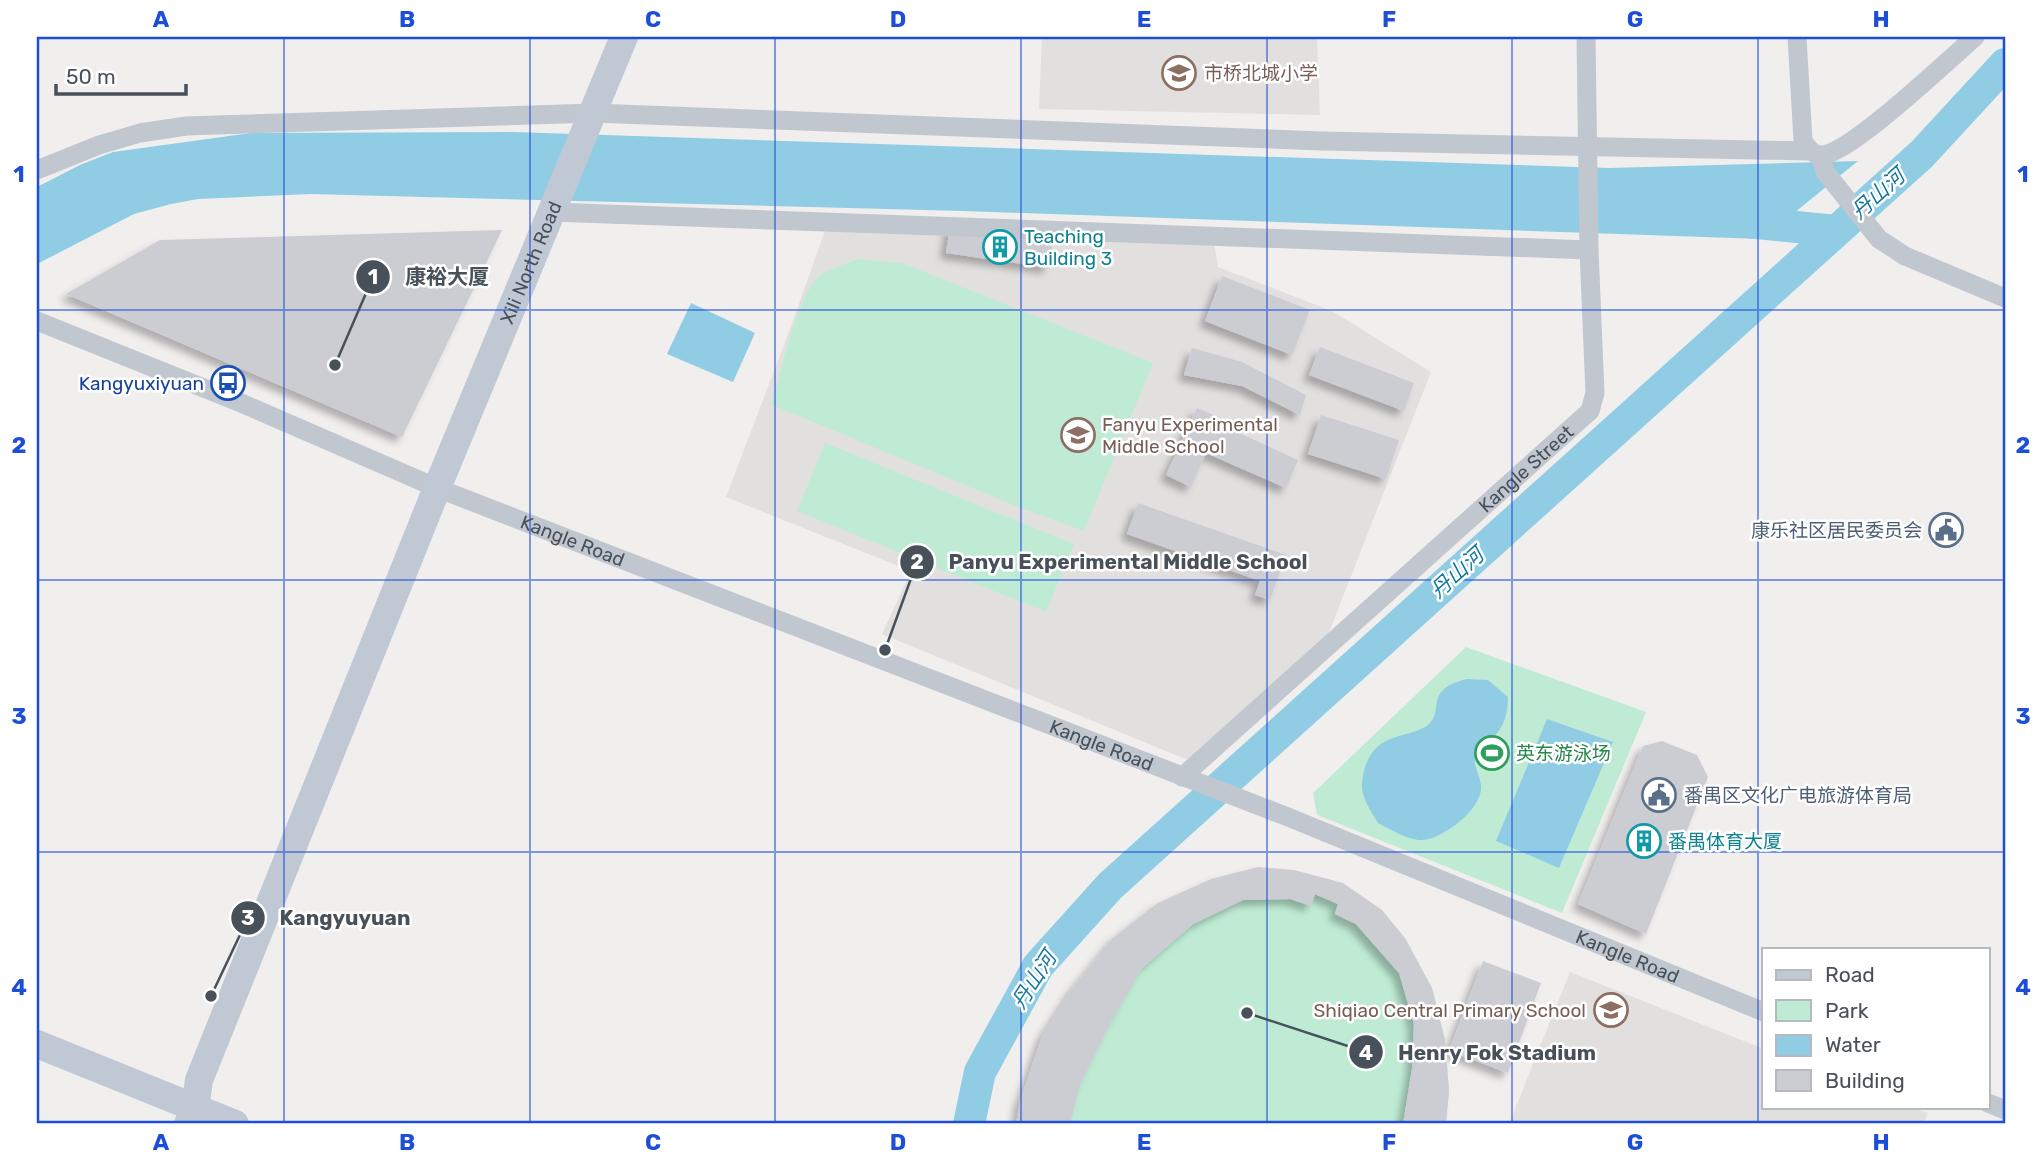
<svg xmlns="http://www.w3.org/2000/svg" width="2042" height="1161" font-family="Rubik,'Noto Sans SC',sans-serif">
  <defs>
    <filter id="shadow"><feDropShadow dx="-6" dy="6" stdDeviation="3.5" flood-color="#0004"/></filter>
  </defs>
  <rect width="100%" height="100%" fill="#f1eeee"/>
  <path fill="#e2e0df" d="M1042 37H1317L1320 115 1039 109Z
    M827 225 1214 242 1218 267 1332 311 1431 372 1326 640 1190 761 882 634 911 571 726 497 790 329Z
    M1570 972 1764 1049V1107H1911L1928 1113 1923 1124H1509Z"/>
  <path fill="#bfebd4" d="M858 259 902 263 1153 363 1084 531 1018 507 772 405C780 376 798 289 822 274 833 267 847 264 858 259Z
    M825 443 1074 544 1046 612 797 511Z
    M1466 647 1646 712 1562 913 1317 815 1313 793Z
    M1294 870 1405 938 1432 988 1445 1040 1449 1091 1446 1124H1016L1020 1101 1042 1036 1072 989 1113 938 1158 903Z"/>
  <path fill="#90cde5" d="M514 132 1609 168 1858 161 1762 239 963 211 310 194 198 199 171 204 134 214 37 264V187L80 165 113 152 251 133Z
    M691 303 755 333 733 382 667 354Z
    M1467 679 1488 680 1508 697C1508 710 1505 727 1494 736 1488 740 1481 743 1478 749 1470 763 1479 771 1481 785 1484 808 1444 838 1423 840 1409 841 1390 829 1378 823 1372 813 1363 800 1362 788 1361 772 1369 750 1384 742 1396 735 1413 734 1425 727 1448 713 1420 690 1467 679Z
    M1547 719 1613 742 1559 868 1496 841Z"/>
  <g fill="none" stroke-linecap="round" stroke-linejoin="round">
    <path stroke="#90cde5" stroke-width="32" d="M1737 221 1836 231
      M969 1124 980 1072 1038 966 1110 886 1922 154 2005 64"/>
  </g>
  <path fill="#cccdd3" filter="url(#shadow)" d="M950 226 1053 242 1049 268 946 253Z
    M502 230 402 437 66 294 160 240Z
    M1222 276 1310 310 1292 355 1205 321Z
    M1320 347 1414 383 1404 411 1309 375Z
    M1192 348 1242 362 1306 395 1300 415 1242 386 1184 375Z
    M1197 408 1216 416 1213 421 1298 460 1286 488 1206 453 1191 487 1166 475Z
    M1321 415 1399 440 1386 479 1308 454Z
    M1138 503 1286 555 1270 600 1255 595 1260 581 1127 534Z
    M1662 741 1697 755 1708 777 1646 934 1578 904 1643 746Z
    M1258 867 1294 870 1343 883 1382 910 1405 938 1432 988 1445 1040 1449 1091 1446 1124H1403L1412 1069 1414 1024 1399 973 1356 924 1335 914 1338 904 1315 894 1311 906 1290 899 1243 900 1193 924 1142 968 1110 1024 1080 1085 1070 1124H1016L1020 1101 1042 1036 1072 989 1113 938 1158 903 1211 879Z
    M1483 961 1541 983 1508 1073 1449 1051Z"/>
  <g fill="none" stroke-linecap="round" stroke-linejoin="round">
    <g stroke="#c0c7cf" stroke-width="19">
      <path d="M1797 37 1803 141C1808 148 1813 156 1823 155 1852 152 1948 60 1975 37"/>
      <path d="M1820 156 1826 173 1879 239 1905 256 2005 298"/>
      <path d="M37 170 99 145 140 133 186 126 594 113 1322 141 1810 151"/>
      <path d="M552 212 1589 250"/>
      <path id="s1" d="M37 321 241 403 437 488 1288 817 1764 1012"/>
      <path id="s2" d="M1182 777 1590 411 1595 393 1589 250 1586 37"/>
      <path d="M1988 1103 2005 1110"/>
    </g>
    <g stroke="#c0c8d4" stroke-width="28">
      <path d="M37 1044 235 1124"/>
      <path id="s3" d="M188 1124 195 1109 199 1080 437 488 624 37"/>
    </g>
  </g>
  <path fill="none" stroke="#1d4ed8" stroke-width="2" stroke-opacity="0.55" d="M284 37V1124M530 37V1124M775 37V1124M1021 37V1124M1267 37V1124M1512 37V1124M1758 37V1124M37 310H2005M37 580H2005M37 852H2005"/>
  <defs>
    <g id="school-ring" transform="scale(1.75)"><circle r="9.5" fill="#fff" stroke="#8d6e63" stroke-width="1.5"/><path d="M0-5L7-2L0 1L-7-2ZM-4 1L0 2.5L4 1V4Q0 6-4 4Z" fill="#8d6e63"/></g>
    <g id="building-ring" transform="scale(1.75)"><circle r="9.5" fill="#fff" stroke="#0f9aa8" stroke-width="1.5"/><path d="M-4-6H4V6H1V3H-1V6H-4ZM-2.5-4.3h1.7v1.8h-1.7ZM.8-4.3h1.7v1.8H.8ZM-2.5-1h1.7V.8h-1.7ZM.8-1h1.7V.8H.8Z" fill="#0f9aa8"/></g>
    <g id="bus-ring" transform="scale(1.75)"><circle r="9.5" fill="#fff" stroke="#1a4fb4" stroke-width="1.5"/><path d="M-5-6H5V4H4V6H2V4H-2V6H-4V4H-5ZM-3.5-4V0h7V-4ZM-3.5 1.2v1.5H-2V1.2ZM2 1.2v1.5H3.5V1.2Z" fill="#1a4fb4"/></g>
    <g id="civic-ring" transform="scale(1.75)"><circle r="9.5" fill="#fff" stroke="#5c6f8a" stroke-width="1.5"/><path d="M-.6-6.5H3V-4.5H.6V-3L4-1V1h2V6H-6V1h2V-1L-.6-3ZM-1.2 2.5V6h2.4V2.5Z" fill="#5c6f8a"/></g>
    <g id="stadium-ring" transform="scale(1.75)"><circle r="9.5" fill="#fff" stroke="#2e9e5b" stroke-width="1.5"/><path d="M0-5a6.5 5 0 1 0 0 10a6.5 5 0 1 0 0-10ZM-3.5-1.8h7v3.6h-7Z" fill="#2e9e5b"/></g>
  </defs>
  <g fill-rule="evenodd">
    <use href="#school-ring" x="1179" y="73"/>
    <use href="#building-ring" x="1000" y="247"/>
    <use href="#bus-ring" x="228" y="383"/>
    <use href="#school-ring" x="1078" y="435"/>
    <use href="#civic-ring" x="1946" y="530"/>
    <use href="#stadium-ring" x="1492" y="753"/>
    <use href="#civic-ring" x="1659" y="795"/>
    <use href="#building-ring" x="1644" y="841"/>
    <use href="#school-ring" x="1611" y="1010"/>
  </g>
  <g text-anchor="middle" stroke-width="5" stroke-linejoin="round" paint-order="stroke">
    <g font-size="19" fill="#785e54" stroke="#fff" text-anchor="start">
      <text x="1204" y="80">市桥北城小学</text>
      <text x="1102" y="431">Fanyu Experimental<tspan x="1102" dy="22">Middle School</tspan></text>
      <text x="1586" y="1017" text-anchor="end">Shiqiao Central Primary School</text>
    </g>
    <g font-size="19" fill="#0d838f" stroke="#fff" text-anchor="start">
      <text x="1024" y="243">Teaching<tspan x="1024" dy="22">Building 3</tspan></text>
      <text x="1668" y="848">番禺体育大厦</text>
    </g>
    <g font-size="19" fill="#48505a" stroke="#fff">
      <text dy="7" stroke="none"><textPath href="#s3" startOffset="928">Xili North Road</textPath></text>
      <text dy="7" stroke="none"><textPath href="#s2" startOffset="462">Kangle Street</textPath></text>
      <text dy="7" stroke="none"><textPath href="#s1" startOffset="579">Kangle Road</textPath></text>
      <text dy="7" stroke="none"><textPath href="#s1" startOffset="1146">Kangle Road</textPath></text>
      <text dy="7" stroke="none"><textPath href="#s1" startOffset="1713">Kangle Road</textPath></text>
    </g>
    <g font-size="19" fill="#164399" stroke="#fff" text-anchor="end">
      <text x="204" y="390">Kangyuxiyuan</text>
    </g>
    <g font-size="19" fill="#4e5e75" stroke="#fff" text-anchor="end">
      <text x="1922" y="537">康乐社区居民委员会</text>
      <text x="1684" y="802" text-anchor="start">番禺区文化广电旅游体育局</text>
    </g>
    <g font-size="19" fill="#27864d" stroke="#fff" text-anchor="start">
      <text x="1516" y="760">英东游泳场</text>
    </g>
    <g font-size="21" font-style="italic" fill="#16789f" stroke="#fff">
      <text transform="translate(1878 194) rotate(-42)" y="7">丹山河</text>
      <text transform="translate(1457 573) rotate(-42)" y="7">丹山河</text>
      <text transform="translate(1034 980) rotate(-57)" y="7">丹山河</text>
    </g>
  </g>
  <path fill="none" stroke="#48505a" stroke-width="2.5" d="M335 365L373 277M885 650L917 562M211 996L248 918M1247 1013L1366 1052"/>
  <g fill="#48505a" stroke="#fff" stroke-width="2.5">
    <circle cx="335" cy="365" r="7"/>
    <circle cx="885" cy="650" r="7"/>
    <circle cx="211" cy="996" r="7"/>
    <circle cx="1247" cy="1013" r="7"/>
    <circle cx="373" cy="277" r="18"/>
    <circle cx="917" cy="562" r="18"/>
    <circle cx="248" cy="918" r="18"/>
    <circle cx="1366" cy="1052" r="18"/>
  </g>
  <g font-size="21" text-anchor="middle" font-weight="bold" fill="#fff">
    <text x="373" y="284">1</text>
    <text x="917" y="569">2</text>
    <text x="248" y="925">3</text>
    <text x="1366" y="1060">4</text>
  </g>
  <g font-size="21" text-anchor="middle" font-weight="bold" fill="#48505a" stroke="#fff" stroke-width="5" stroke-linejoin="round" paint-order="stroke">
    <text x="447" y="284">康裕大厦</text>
    <text x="1128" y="569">Panyu Experimental Middle School</text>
    <text x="345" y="925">Kangyuyuan</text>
    <text x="1497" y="1060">Henry Fok Stadium</text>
  </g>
  <rect width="2042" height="1161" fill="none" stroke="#ffffff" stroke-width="77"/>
  <rect x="1762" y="948" width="228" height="161" fill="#ffffff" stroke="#b6b9bd" stroke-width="2"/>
  <rect x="1776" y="970" width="35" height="10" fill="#c0c8d4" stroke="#b6b9bd" stroke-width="2"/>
  <text x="1825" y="982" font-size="21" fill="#48505a">Road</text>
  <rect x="1776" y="1000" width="35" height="21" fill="#bfebd4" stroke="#b6b9bd" stroke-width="2"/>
  <text x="1825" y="1018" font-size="21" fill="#48505a">Park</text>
  <rect x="1776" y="1035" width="35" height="21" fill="#90cde5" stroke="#b6b9bd" stroke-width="2"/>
  <text x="1825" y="1052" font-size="21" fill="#48505a">Water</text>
  <rect x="1776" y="1070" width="35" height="21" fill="#cccdd3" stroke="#b6b9bd" stroke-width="2"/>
  <text x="1825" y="1088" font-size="21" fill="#48505a">Building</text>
  <path d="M56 84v10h130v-10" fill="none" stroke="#48505a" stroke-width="3.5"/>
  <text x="66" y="84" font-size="21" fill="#48505a" stroke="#ffffff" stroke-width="5" paint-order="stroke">50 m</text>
  <rect x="38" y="38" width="1966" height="1084" fill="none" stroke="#1d4ed8" stroke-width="2.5"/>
  <g font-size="23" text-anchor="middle" font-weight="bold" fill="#1d4ed8">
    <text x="161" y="27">A</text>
    <text x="407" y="27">B</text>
    <text x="653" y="27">C</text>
    <text x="898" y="27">D</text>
    <text x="1144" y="27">E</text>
    <text x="1389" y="27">F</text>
    <text x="1635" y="27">G</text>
    <text x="1881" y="27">H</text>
    <text x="19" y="182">1</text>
    <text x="2023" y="182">1</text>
    <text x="19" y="453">2</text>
    <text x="2023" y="453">2</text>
    <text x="19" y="724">3</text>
    <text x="2023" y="724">3</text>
    <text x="19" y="995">4</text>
    <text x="2023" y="995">4</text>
    <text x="161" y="1150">A</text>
    <text x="407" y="1150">B</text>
    <text x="653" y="1150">C</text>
    <text x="898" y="1150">D</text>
    <text x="1144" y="1150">E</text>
    <text x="1389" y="1150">F</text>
    <text x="1635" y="1150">G</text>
    <text x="1881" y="1150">H</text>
  </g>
</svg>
